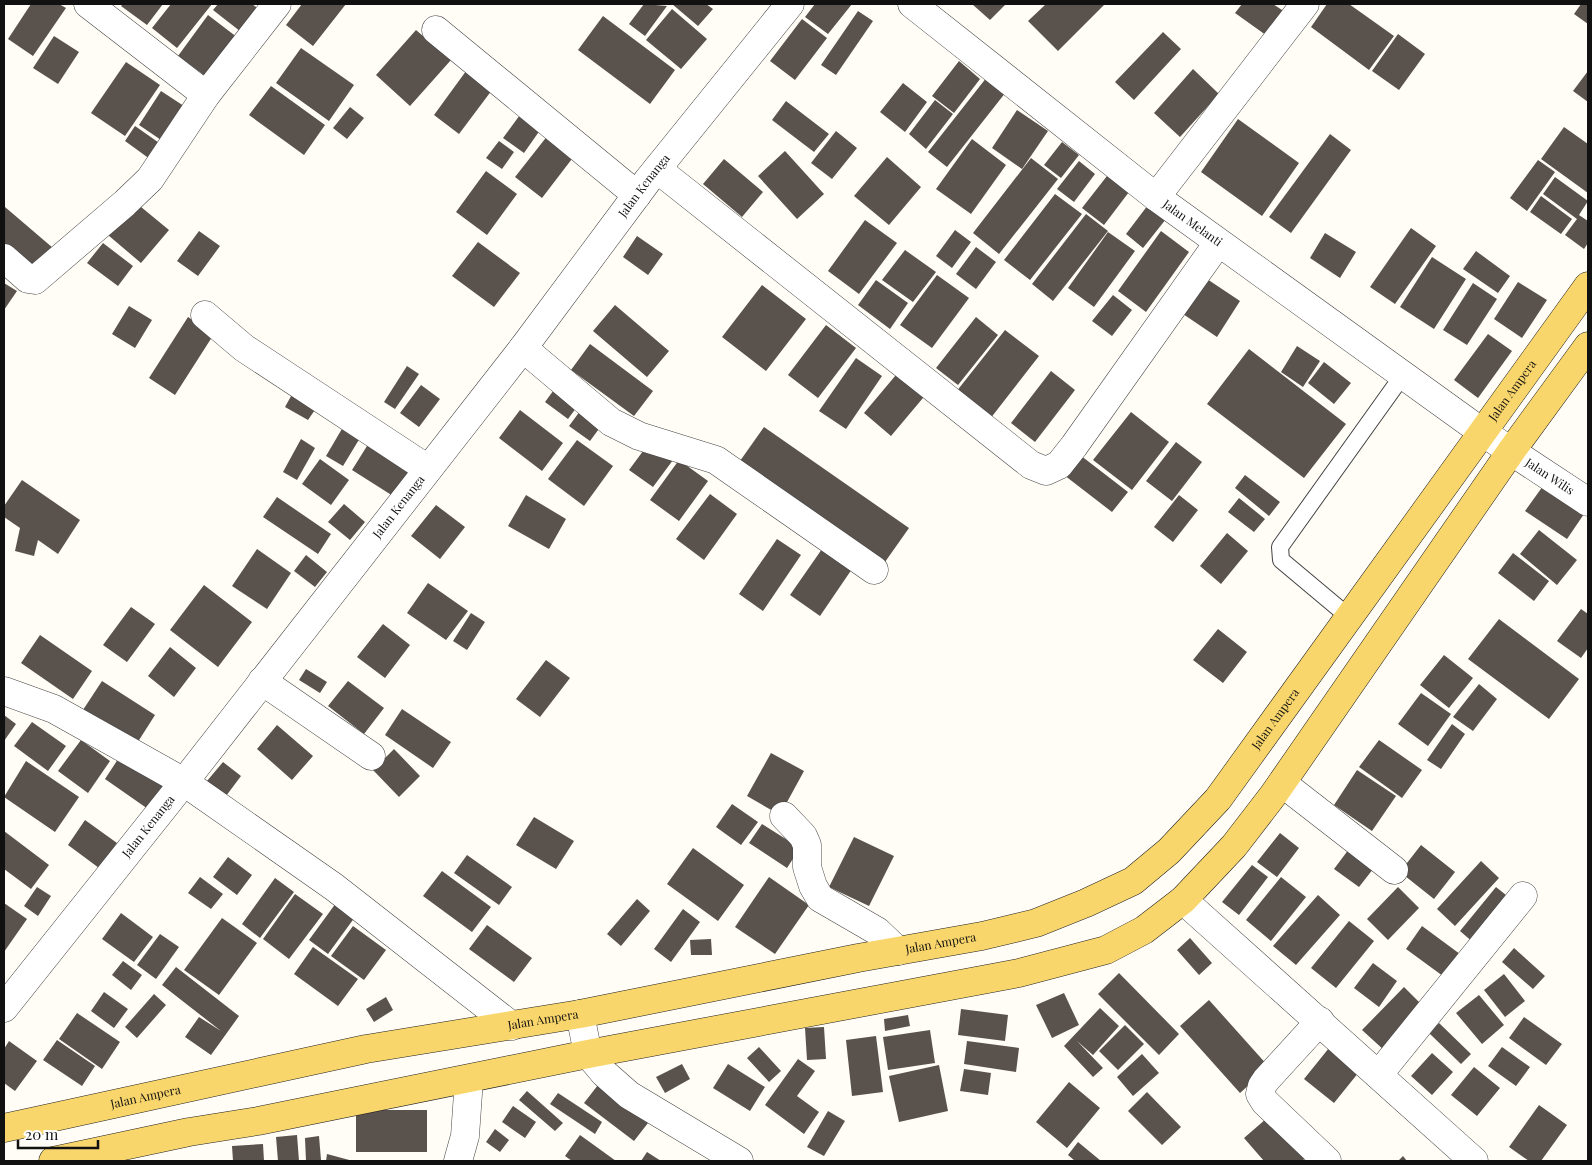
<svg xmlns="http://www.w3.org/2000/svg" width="1592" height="1165" font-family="'Playfair Display',serif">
  <rect width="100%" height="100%" fill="#fffdf5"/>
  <path fill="#5a524d" d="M31 4H59L66 8 33 56 8 39Z
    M123 4H163L147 25 121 6Z
    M171 4H212L177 48 152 28Z
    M218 4H252L263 12 245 35 213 10Z
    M302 4H346L313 46 286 25Z
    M644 4 667 6 645 36 629 24Z
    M672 4H706L713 9 698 26Z
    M815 4H852L828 34 805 17Z
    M972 4H1006L990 20Z
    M1046 4H1105L1058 51 1028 21Z
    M1242 4H1273L1288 14 1270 38 1235 13Z
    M1327 4H1349L1394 36 1369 70 1311 27Z
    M1581 4H1588V24L1574 14Z
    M672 9 707 39 681 69 646 40Z
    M858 11 873 21 836 75 821 65Z
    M208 15 242 41 212 81 178 56Z
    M603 16 675 70 650 104 578 50Z
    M802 19 827 38 795 80 770 61Z
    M416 30 451 60 410 106 376 75Z
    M1163 32 1181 49 1134 100 1115 82Z
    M1398 34 1425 54 1399 90 1372 71Z
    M54 36 79 52 58 84 33 68Z
    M301 48 354 85 329 121 276 83Z
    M959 61 980 79 954 113 932 96Z
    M126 62 160 85 125 136 91 113Z
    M469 67 495 86 459 134 434 115Z
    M1193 69 1219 94 1180 137 1154 113Z
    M1588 71V102L1573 91Z
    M987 77 1006 92 947 167 928 152Z
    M903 83 927 102 905 132 880 112Z
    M271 86 325 125 304 155 249 115Z
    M161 91 190 110 167 144 139 125Z
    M935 100 953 114 926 149 909 134Z
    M786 101 829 134 814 152 772 120Z
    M350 107 364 118 347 139 333 128Z
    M525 108 545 123 524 153 503 138Z
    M1017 110 1048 131 1022 169 992 148Z
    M1238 119 1299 163 1262 216 1201 172Z
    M135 126 165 147 154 162 125 141Z
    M1564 127 1588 144V193L1541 159Z
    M552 130 578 151 542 198 515 177Z
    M836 131 857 148 832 179 811 163Z
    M1330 134 1351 150 1291 233 1269 217Z
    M972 139 1006 165 971 214 936 189Z
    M499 141 514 152 502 169 486 158Z
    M1062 142 1079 155 1061 178 1044 165Z
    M785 151 824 194 797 219 758 176Z
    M887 157 921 187 889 225 854 196Z
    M1031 158 1058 179 999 254 973 233Z
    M724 159 763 192 742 217 703 184Z
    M1538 160 1555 172 1527 211 1510 198Z
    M1079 161 1095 174 1074 202 1057 189Z
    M486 171 517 194 487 235 456 212Z
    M1107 176 1129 192 1104 225 1082 208Z
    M1555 177 1588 201 1579 215 1588 221V243L1584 249 1565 235 1577 219 1543 194Z
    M1055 194 1082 214 1030 280 1004 260Z
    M1541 196 1572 219 1561 234 1530 212Z
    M135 202 169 230 141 263 108 235Z
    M1148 205 1166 219 1143 248 1126 234Z
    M5 207 53 248 31 273 4 250Z
    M1086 214 1108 231 1053 301 1032 284Z
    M865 220 897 243 859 294 828 271Z
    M1411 228 1436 246 1395 304 1370 287Z
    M955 230 971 242 952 268 936 256Z
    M199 231 220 246 198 276 177 261Z
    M1161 231 1189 252 1146 312 1118 291Z
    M1108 232 1135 251 1094 307 1068 288Z
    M1325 233 1356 252 1340 278 1310 258Z
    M637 236 663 254 648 275 623 257Z
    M478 242 520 273 494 307 452 276Z
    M103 243 133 266 118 286 87 263Z
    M976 247 996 262 976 289 956 274Z
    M905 250 936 272 913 302 882 280Z
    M1476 251 1510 276 1498 293 1463 269Z
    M1432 257 1466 279 1434 329 1400 307Z
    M937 275 969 298 932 348 900 325Z
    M1207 279 1240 301 1217 337 1183 314Z
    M876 280 908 303 890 329 858 305Z
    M1518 282 1547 300 1522 338 1494 319Z
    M4 283 17 291 4 310Z
    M1473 283 1497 299 1467 345 1443 330Z
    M762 285 806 319 766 371 722 337Z
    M1113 295 1132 310 1112 336 1092 321Z
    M615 305 669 351 647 377 593 331Z
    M129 306 152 320 135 348 112 334Z
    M188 317 214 334 175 395 149 378Z
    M976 317 998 335 958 385 936 368Z
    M826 325 856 348 818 398 788 375Z
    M1005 330 1039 356 990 419 956 392Z
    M1488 334 1512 351 1478 398 1454 380Z
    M590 344 653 391 634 416 571 370Z
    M1297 346 1320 361 1303 387 1281 372Z
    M1249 349 1346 424 1304 478 1207 404Z
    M856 358 882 376 846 429 819 411Z
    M1324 362 1351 383 1334 404 1308 383Z
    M407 366 419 374 395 409 384 402Z
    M901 369 928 392 891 436 864 413Z
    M1051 371 1075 390 1035 442 1011 423Z
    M559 383 582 400 568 419 545 402Z
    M421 385 440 399 419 427 400 413Z
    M295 389 319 404 308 420 285 407Z
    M583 407 604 422 590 441 569 426Z
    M520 410 563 443 542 471 499 438Z
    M1131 412 1169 442 1132 490 1093 460Z
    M346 422 363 433 343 466 326 456Z
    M764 427 909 528 885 562 740 461Z
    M372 438 413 464 393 496 352 470Z
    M301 439 315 448 297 480 283 472Z
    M577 440 613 466 584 506 548 479Z
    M1176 442 1202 462 1172 501 1146 481Z
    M649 443 673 460 653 487 629 470Z
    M1080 455 1128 492 1112 512 1064 475Z
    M320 459 349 480 331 505 302 484Z
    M679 460 708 481 679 521 650 500Z
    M1245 475 1280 502 1269 516 1235 488Z
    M22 480 80 520 58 554 38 540 34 556 15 551 20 528 4 517V506Z
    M1543 486 1584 514 1567 539 1525 511Z
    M710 494 737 514 704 560 676 539Z
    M526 495 566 519 549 549 508 526Z
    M1179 495 1198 510 1173 542 1154 527Z
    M277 497 331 534 318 554 263 517Z
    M1239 498 1265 519 1254 532 1228 512Z
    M344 504 365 522 350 540 328 522Z
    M436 505 465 527 440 559 411 536Z
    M1539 530 1577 560 1557 585 1520 554Z
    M1227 533 1248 551 1221 584 1200 566Z
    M777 539 801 555 763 611 739 594Z
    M257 549 291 573 267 609 232 586Z
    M822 549 852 569 820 616 790 595Z
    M1513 553 1549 581 1534 601 1498 573Z
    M306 555 327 572 315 587 294 571Z
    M428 583 468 611 446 640 407 613Z
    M204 585 252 622 218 667 170 630Z
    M131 607 155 624 127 662 103 645Z
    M1581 609 1588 614V648L1581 658 1557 641Z
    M471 613 485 622 467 650 453 641Z
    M1499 619 1579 679 1549 719 1468 659Z
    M383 624 410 645 385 678 357 657Z
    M1218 629 1247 652 1223 683 1193 660Z
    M40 635 92 671 73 699 21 663Z
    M170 647 196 668 174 697 148 676Z
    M1444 655 1473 678 1449 708 1420 685Z
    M546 660 570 678 540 717 516 699Z
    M306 669 327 682 320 693 299 680Z
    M102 681 155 715 134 748 81 713Z
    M348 681 384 708 364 734 328 706Z
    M1479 684 1497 699 1473 731 1453 717Z
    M1421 693 1451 714 1428 746 1398 724Z
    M402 709 451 742 433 768 385 735Z
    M4 715 16 724 4 741Z
    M32 722 66 746 48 771 14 746Z
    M1452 724 1465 734 1441 769 1427 760Z
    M277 725 313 756 292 780 257 749Z
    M81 740 110 761 88 793 58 771Z
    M1379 740 1422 770 1402 798 1359 767Z
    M394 749 420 776 399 797 373 770Z
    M124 750 168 779 148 809 105 779Z
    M771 753 804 771 780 815 747 796Z
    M26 761 79 797 55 832 4 797Z
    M223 762 241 776 226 796 207 781Z
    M1357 770 1396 796 1372 831 1334 805Z
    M732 804 758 822 741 845 716 827Z
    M534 817 574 841 556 869 516 845Z
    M85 820 117 843 99 868 68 845Z
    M762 824 800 848 787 868 749 843Z
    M4 831 49 865 31 889 4 869Z
    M1280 833 1299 848 1277 877 1257 862Z
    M854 837 894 856 869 906 829 887Z
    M1352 845 1377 864 1359 887 1334 869Z
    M1421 845 1455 872 1434 899 1400 872Z
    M693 848 744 885 718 921 667 884Z
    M467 855 512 887 499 905 454 873Z
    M228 857 252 875 237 895 213 877Z
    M1481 861 1499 878 1455 926 1437 909Z
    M1252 865 1268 877 1239 915 1222 902Z
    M442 871 491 907 472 932 423 896Z
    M200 877 223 894 211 909 188 893Z
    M769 877 809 905 775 954 735 927Z
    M1281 877 1306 897 1271 941 1246 920Z
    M275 878 294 892 260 938 242 924Z
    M37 887 51 896 38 916 24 906Z
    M1398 887 1419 908 1388 940 1367 919Z
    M1496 887 1511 899 1475 944 1460 931Z
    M295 894 323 914 289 959 263 939Z
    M1318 895 1340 915 1296 965 1273 946Z
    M637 899 650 911 621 946 607 934Z
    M4 903 27 919 4 952Z
    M336 903 355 917 328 954 309 940Z
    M683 909 700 922 671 962 654 949Z
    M121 913 153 937 134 962 102 939Z
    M222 918 257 943 219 995 184 970Z
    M1349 921 1374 941 1336 988 1311 968Z
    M487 925 532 958 514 982 469 949Z
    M353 926 386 950 364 980 331 956Z
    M1422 926 1464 957 1447 979 1406 949Z
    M160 934 179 947 156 979 137 965Z
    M1190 938 1212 963 1199 975 1177 950Z
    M711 939 712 955H691L690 940Z
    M313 947 358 979 338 1006 294 974Z
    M1514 948 1545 976 1533 989 1502 962Z
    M123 961 142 975 131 990 112 975Z
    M1373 963 1397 981 1379 1007 1354 988Z
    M176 967 239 1016 211 1055 185 1037 199 1017 221 1031 162 985Z
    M1119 973 1179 1034 1159 1055 1098 994Z
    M1504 974 1525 1001 1505 1017 1484 990Z
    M1404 987 1425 1008 1385 1051 1362 1030Z
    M104 992 128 1009 114 1028 91 1011Z
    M1064 993 1079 1025 1052 1038 1036 1005Z
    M154 994 166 1005 137 1038 125 1027Z
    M1479 995 1504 1025 1482 1044 1456 1013Z
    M386 997 393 1010 374 1022 366 1009Z
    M1209 1000 1269 1067 1240 1093 1180 1026Z
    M1100 1008 1119 1026 1093 1055 1077 1041 1103 1068 1093 1077 1064 1046Z
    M961 1009 1008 1015 1005 1041 958 1035Z
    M77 1013 120 1042 102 1069 59 1039Z
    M908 1015 910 1026 885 1031 884 1019Z
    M1524 1017 1562 1044 1546 1065 1509 1038Z
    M1439 1023 1471 1054 1461 1064 1429 1033Z
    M1125 1025 1144 1044 1118 1070 1099 1051Z
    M824 1027 826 1059 807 1060 805 1028Z
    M930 1030 935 1063 888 1070 883 1037Z
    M876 1036 883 1092 852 1096 846 1040Z
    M57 1040 95 1066 82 1086 43 1060Z
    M9 1041 37 1061 15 1091 4 1083V1049Z
    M967 1041 1019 1048 1016 1072 964 1064Z
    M759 1047 781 1071 769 1082 747 1058Z
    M1502 1047 1530 1067 1516 1086 1488 1066Z
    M1329 1048 1359 1072 1334 1103 1304 1079Z
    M1432 1053 1453 1072 1432 1095 1411 1076Z
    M1142 1054 1159 1073 1133 1096 1117 1077Z
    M798 1059 815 1071 797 1096 819 1112 804 1134 765 1105Z
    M682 1064 690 1079 665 1093 656 1077Z
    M728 1064 765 1087 750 1111 713 1088Z
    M939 1065 948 1111 899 1122 889 1076Z
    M1474 1067 1500 1088 1477 1116 1451 1095Z
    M964 1069 991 1073 988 1095 960 1091Z
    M1069 1082 1100 1108 1067 1148 1036 1122Z
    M598 1085 648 1123 634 1141 584 1103Z
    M527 1091 563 1123 555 1131 519 1100Z
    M1147 1092 1181 1127 1162 1145 1128 1111Z
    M558 1093 602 1122 595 1134 550 1104Z
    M1539 1105 1567 1125 1541 1161H1529L1509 1147Z
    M513 1106 536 1122 525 1138 502 1122Z
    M356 1110H427V1152H356Z
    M828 1111 845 1121 824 1156 807 1147Z
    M1273 1113 1309 1155 1302 1161H1264L1244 1138Z
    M495 1129 509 1140 500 1152 486 1142Z
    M297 1135 299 1161H278L276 1137Z
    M580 1135 616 1161H572L565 1156Z
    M319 1136 321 1160 306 1161 305 1138Z
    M1078 1142 1101 1161H1075L1068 1155Z
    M263 1144 264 1161H233L232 1146Z
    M647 1152 661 1161H641Z
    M327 1154 353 1161H326Z
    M1403 1156 1407 1161H1398Z"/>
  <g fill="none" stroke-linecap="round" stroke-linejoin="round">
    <g stroke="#444" stroke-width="18">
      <path id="lane" d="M1349 617 1281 560 1280 547 1403 375"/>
    </g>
    <g stroke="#444" stroke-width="29">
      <g id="street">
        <path d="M88 4 206 95"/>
        <path id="s1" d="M912 4 1156 197 1482 432 1588 502"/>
        <path d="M436 30 637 195"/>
        <path d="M657 169 1031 465 1046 471 1059 465 1074 446 1218 243"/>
        <path d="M1156 197 1305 4"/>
        <path d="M4 258 28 279 35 280 125 203 150 179 206 95 277 4"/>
        <path d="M205 315 244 348 428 469"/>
        <path d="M523 348 611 422 639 436 716 460 874 570"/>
        <path d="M262 681 371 756"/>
        <path d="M4 691 54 709 184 782 334 887 512 1026"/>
        <path d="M1282 783 1394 870"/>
        <path d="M784 816 803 836 807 845V867L813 886 820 898 877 931 898 951"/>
        <path d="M1183 900 1474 1161"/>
        <path id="s2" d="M4 1008 184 782 523 348 648 180 790 4"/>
        <path d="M580 1014 588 1054 604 1073 629 1095 739 1161"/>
        <path d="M1320 1021 1266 1080 1262 1086 1260 1094 1265 1102 1327 1161"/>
        <path d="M1379 1074 1523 896"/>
        <path d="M458 1161 465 1136 469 1079"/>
      </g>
    </g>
    <g stroke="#222" stroke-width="29">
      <g id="primary">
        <path id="s3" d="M4 1128 366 1049 580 1014 858 958 982 936 1036 923 1086 903 1133 881 1169 851 1218 799 1588 286"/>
        <path d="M53 1161 189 1132 258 1121 588 1054 1019 973 1106 950 1144 930 1183 900 1234 846 1274 794 1512 450 1588 346"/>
      </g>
    </g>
    <use href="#lane" stroke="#fff" stroke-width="16"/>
    <use href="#street" stroke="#fff" stroke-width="28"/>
    <use href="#primary" stroke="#f9d66b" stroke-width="28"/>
  </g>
  <g text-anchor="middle" stroke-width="5" stroke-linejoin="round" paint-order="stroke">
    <g font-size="12" fill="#111" stroke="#fff">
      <text dy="4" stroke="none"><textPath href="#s2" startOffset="1042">Jalan Kenanga</textPath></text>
      <text dy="4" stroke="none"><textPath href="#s1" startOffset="356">Jalan Melanti</textPath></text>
      <text dy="4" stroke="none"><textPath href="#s3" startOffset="1780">Jalan Ampera</textPath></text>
      <text dy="4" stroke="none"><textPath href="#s1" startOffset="794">Jalan Wilis</textPath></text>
      <text dy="4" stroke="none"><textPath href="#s2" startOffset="638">Jalan Kenanga</textPath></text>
      <text dy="4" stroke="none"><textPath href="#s3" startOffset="1375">Jalan Ampera</textPath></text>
      <text dy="4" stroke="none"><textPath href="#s2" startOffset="232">Jalan Kenanga</textPath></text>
      <text dy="4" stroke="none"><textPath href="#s3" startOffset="955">Jalan Ampera</textPath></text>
      <text dy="4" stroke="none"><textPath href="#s3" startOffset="550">Jalan Ampera</textPath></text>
      <text dy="4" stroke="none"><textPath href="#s3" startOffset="145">Jalan Ampera</textPath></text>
    </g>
  </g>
  <rect width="1592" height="1165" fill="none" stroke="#111111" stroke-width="10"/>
  <path d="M18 1140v8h80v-8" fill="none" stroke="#111111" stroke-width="2.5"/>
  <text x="25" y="1140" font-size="15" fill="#111111" stroke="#ffffff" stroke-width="4" paint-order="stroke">20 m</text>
</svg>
